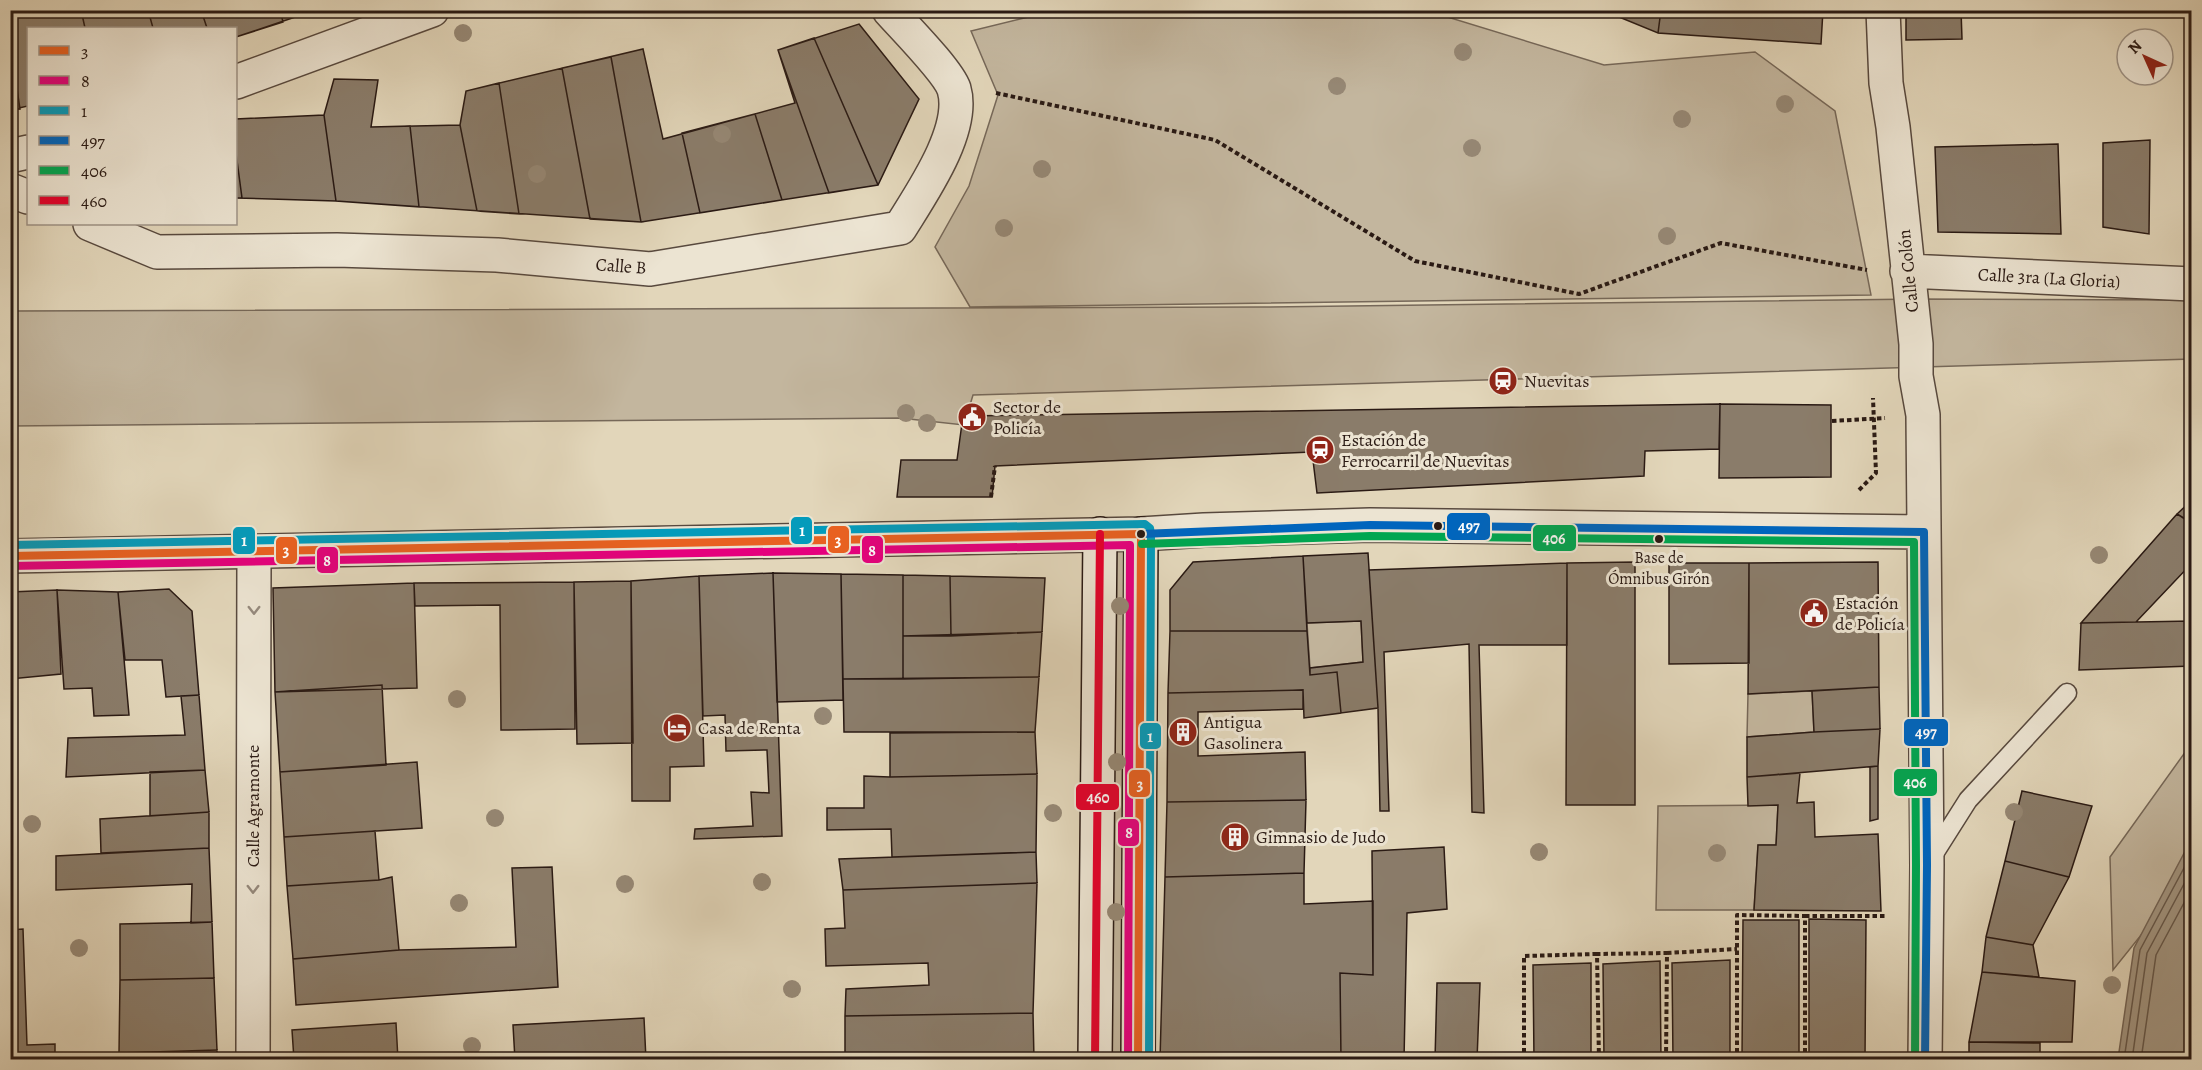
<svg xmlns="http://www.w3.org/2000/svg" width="2202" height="1070" font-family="Alegreya,serif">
  <rect width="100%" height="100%" fill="#e2d6ba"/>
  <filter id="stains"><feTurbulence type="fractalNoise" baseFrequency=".00333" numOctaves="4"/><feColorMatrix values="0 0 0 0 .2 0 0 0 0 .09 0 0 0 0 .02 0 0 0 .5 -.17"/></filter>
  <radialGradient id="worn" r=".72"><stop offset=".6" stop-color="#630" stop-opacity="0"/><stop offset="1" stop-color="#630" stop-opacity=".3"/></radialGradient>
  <path fill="#c3b69e" stroke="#766859" stroke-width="1.5" d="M1053 11H1428L1604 65 1755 52 1835 111 1871 295 970 307 935 247 969 186 998 95 971 31Z
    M1920 299 2191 300 2192 359 973 395 964 425 900 418 11 426 10 311 1264 307Z
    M1100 534H1141L1138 1059 1095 1060Z
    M1361 621 1363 662 1310 668 1307 623Z
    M1812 691 1814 732 1747 737 1748 694Z
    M2191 744V873L2113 970 2110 857Z
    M1778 805 1776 845H1758L1754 910H1656L1658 806Z"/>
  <path fill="#a39682" stroke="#736456" stroke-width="1.5" d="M2191 840V1059H2118L2134 948Z"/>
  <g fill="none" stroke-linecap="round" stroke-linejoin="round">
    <path stroke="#66584b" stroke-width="1.5" d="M2124 1060 2140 950 2192 853
      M2132 1060 2147 953 2192 869
      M2141 1060 2156 955 2192 888"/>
  </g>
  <path fill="#8a7c6a" stroke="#2a1a14" stroke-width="1.5" d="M27 10H316L236 37V28H28V106L10 110V15Z
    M81 10H148L153 28H85Z
    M201 10H280L283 22 236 37V28H207Z
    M1602 10H1661L1658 33Z
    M1661 10H1823L1821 44 1658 33Z
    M1906 10H1961L1962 39 1906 40Z
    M859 24 919 99 878 185 641 222 336 201 236 198V119L324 115 334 79 378 80 371 127 460 125 466 91 643 49 663 139 795 103 778 50Z
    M814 38 878 185 829 193 778 50Z
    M10 42 20 109 10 110Z
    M611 57 641 222 590 219 562 68Z
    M334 79 378 80 371 127 410 126 419 207 336 201 324 115Z
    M499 83 519 214 477 211 460 125 466 91Z
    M755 114 782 200 700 213 682 133Z
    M2150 140 2149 234 2103 227V143Z
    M2058 144 2061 234 1938 232 1935 147Z
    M236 153 242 198H236Z
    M1720 404 1831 405V477L1719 478Z
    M1720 404 1719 449 1645 451 1644 476 1317 493 1312 452 995 466 992 497H897L901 460H957L963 416Z
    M2192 500V523L2177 514Z
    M2177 514 2192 524V563L2136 622 2081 623Z
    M1368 553 1378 708 1341 713 1337 672 1310 675V668L1363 662 1361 621 1307 623 1303 556Z
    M1303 556 1307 631H1170V590L1193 562Z
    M1635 562V805H1566L1567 563Z
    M1878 562 1879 687 1748 694 1749 563Z
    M1567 563V645H1479L1484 813 1472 812 1469 644 1384 652 1389 811H1380L1378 708 1369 570Z
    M1669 563H1749V663L1669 664Z
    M773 573 841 574 843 700 777 702Z
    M773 573 782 836 694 839 695 829 753 826 751 792 769 793 767 750 726 751 725 715 703 716 699 576Z
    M841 574 903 575V679H843Z
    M903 575 950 576 951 636H903Z
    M699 576 704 766 670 767V801H632L631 581Z
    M950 576 1045 578 1042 632 951 636Z
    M631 581 633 743 577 744 574 582Z
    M574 582 575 729 501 730 500 605 415 606 414 583Z
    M414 583 417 688 275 692 273 588Z
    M169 589 192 611 199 695 166 697 162 660H125L118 592Z
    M57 590 61 674 10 679V592Z
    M57 590 118 592 129 715 94 716 92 688 64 689Z
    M2192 621V666L2079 670 2081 623Z
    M1170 631H1307L1310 675 1337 672 1341 713 1304 718 1303 690 1168 693Z
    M1042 632 1039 677 903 679V636Z
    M1039 677 1035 732H844L843 679Z
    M382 685 386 765 280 772 275 692Z
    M1879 687 1880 729 1814 732 1812 691Z
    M1303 690V709L1198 712V756L1305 752 1306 800 1167 802 1168 693Z
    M1303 690V709L1198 712V756L1305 752 1306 800 1167 802 1168 693Z
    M199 695 205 770 66 777 68 738 185 735 181 696Z
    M1880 729 1878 766 1747 777V737L1814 732Z
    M1035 732 1037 774 890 777V733Z
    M417 762 422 828 284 837 280 772Z
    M1878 766V819L1870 821V767Z
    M205 770 209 812 150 816V772Z
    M1800 773 1797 803 1814 802 1815 837 1878 834 1881 911 1754 910 1758 845H1776L1778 805 1748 806 1747 777Z
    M1037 774 1036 852 892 857 891 829 827 830V808H864V776L890 777Z
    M2022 791 2092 806 2069 877 2005 861Z
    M1306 800 1304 873 1165 877 1167 802Z
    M209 812V848L101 853 100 819Z
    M375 831 379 880 287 886 284 837Z
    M1444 847 1447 909 1407 913 1404 1060H1341L1340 973 1373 975 1372 851Z
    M209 848 212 922 191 923 192 884 56 890V856Z
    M1036 852 1037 883 843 890 839 859Z
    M2005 861 2069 877 2033 945 1986 937Z
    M552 867 558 987 296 1005 293 959 399 950 516 947 512 868Z
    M1304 873V904L1373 901V975L1340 973 1341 1060H1160L1165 877Z
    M392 877 399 950 293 959 287 886 379 880Z
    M1037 883 1033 1013 845 1016 846 989 929 985 928 963 826 966 825 929 845 928 843 890Z
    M1809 919 1866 920 1865 1060H1809Z
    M1743 920H1799V1060H1742Z
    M212 922 214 978 120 980V924Z
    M23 929 27 1045 55 1044V1060H10V930Z
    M1986 937 2033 945 2039 977 1982 972Z
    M1730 960V1060H1673L1672 963Z
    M1660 961 1661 1060H1604L1603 964Z
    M1591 963V1060H1534L1533 965Z
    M1982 972 2075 981 2072 1042H1969Z
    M214 978 217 1050 119 1053 120 980Z
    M1437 983H1480L1477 1060H1435Z
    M1033 1013 1034 1060H845V1016Z
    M644 1018 646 1060H515L513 1025Z
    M396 1023 398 1060H294L292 1030Z
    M1969 1042 2040 1043V1060H1969Z
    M217 1050V1060H118L119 1053Z"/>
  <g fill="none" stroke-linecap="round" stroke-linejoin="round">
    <g stroke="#58493e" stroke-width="21">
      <path id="service" d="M1930 860 1968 800 2067 693"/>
    </g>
    <g stroke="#58493e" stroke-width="36">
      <path id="minor" d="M236 82 432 10
        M10 156 28 152
        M10 190 28 197
        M90 224 157 252 337 250 497 255 650 269 900 228C921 194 966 130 954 89 948 71 904 27 889 10
        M253 1060 254 552"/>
    </g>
    <g stroke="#58493e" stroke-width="36">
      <path id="tertiary" d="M1883 10 1886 83 1893 127 1916 344V376L1923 415 1927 865 1925 1060
        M1907 271 2192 284
        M10 556 1141 534 1204 530 1370 525 1924 532"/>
    </g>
    <g stroke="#2a1a14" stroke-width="36">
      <path id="secondary" d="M1095 1060 1100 534
        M1138 1060 1141 534"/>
    </g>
    <path stroke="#2a1a14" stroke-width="4" stroke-dasharray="4.5 3" stroke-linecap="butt" d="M996 93 1215 140 1415 261 1579 294 1721 243 1867 270
      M1832 421 1885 418
      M1859 490 1876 473 1873 398
      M991 497 995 466
      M1805 916H1887
      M1667 953 1737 949
      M1524 1060V956L1597 954
      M1599 1060 1597 954 1667 953 1666 1060
      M1737 1060V915L1805 916V1060"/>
    <use href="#service" stroke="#ece4d2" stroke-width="18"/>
    <use href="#minor" stroke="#ece4d2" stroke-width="33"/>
    <use href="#tertiary" stroke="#ece4d2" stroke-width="33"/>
    <use href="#secondary" stroke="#ece4d2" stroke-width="33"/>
    <g stroke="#ece4d2" stroke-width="12">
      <path id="bus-1" d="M10 556 1141 534 1138 1060"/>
    </g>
    <g stroke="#ece4d2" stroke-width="12">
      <path id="bus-2" d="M10 566 1130 545 1128 1060"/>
    </g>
    <g stroke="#ece4d2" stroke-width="12">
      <path id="bus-3" d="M10 545 1145 524 1150 528 1151 534 1149 1060"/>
    </g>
    <g stroke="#ece4d2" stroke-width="12">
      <path id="bus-4" d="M1141 534 1370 525 1924 532 1927 865 1925 1060"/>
    </g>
    <g stroke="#ece4d2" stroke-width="12">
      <path id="bus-5" d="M1142 544 1370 536 1914 542 1916 865 1915 1060"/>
    </g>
    <g stroke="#ece4d2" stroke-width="12">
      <path id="bus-6" d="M1095 1060 1100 534"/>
    </g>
    <use href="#bus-1" stroke="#e86121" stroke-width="8"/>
    <use href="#bus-2" stroke="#e5007d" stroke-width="8"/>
    <use href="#bus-3" stroke="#049bbb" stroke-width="8"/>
    <use href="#bus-4" stroke="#0065bd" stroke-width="8"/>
    <use href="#bus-5" stroke="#00a651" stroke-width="8"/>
    <use href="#bus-6" stroke="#e4002b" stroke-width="8"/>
  </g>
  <g fill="#968875">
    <circle cx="463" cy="33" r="9"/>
    <circle cx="1463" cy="52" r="9"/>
    <circle cx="1337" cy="86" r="9"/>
    <circle cx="1785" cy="104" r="9"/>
    <circle cx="1682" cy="119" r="9"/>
    <circle cx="722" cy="134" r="9"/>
    <circle cx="1472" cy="148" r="9"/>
    <circle cx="1042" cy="169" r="9"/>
    <circle cx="537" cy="174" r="9"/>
    <circle cx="1004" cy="228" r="9"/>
    <circle cx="1667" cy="236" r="9"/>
    <circle cx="906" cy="413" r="9"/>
    <circle cx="927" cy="423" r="9"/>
    <circle cx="2099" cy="555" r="9"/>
    <circle cx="1120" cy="606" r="9"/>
    <circle cx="457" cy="699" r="9"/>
    <circle cx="823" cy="716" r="9"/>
    <circle cx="1117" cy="762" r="9"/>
    <circle cx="2014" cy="812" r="9"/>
    <circle cx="1053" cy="813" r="9"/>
    <circle cx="495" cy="818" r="9"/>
    <circle cx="32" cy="824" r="9"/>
    <circle cx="1539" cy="852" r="9"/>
    <circle cx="1717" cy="853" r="9"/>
    <circle cx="762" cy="882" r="9"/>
    <circle cx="625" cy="884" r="9"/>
    <circle cx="459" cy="903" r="9"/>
    <circle cx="1116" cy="912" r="9"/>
    <circle cx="79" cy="948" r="9"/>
    <circle cx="2112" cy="985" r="9"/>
    <circle cx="792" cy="989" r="9"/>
    <circle cx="472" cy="1046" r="9"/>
  </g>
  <defs><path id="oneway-chevron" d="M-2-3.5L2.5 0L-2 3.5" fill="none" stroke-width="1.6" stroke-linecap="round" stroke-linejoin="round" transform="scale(1.5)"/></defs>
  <g stroke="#95897c">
    <use href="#oneway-chevron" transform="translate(254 610) rotate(90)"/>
    <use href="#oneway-chevron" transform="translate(253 889) rotate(90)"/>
  </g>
  <defs>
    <g id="station-disc" transform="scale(1.5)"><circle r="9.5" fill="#8f2418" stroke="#ece4d2"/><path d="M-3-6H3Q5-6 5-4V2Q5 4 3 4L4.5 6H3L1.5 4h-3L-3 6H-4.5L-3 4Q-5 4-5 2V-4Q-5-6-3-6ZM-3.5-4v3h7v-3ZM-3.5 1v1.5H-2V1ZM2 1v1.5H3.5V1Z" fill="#fff"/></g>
    <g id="civic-disc" transform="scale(1.5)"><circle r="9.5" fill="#8f2418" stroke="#ece4d2"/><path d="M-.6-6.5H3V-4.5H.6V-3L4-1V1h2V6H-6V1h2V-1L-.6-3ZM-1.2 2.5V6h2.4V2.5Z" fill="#fff"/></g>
    <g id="hotel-disc" transform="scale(1.5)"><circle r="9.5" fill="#8f2418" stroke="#ece4d2"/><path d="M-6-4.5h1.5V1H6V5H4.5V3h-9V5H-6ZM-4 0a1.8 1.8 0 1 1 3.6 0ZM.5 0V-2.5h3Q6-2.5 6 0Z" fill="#fff"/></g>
    <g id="building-disc" transform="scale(1.5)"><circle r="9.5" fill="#8f2418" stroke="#ece4d2"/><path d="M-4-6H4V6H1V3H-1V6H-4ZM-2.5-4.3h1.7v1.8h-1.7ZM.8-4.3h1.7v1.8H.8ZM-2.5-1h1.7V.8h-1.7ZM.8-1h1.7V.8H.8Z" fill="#fff"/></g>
  </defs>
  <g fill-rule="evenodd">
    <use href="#station-disc" x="1503" y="381"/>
    <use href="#civic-disc" x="972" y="417"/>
    <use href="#station-disc" x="1320" y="450"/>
    <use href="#civic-disc" x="1814" y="613"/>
    <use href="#hotel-disc" x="677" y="728"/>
    <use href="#building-disc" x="1183" y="732"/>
    <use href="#building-disc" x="1235" y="837"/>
  </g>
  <g fill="#2a1a14" stroke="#ece4d2" stroke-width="2">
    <circle cx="1438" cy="526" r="5"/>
    <circle cx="1141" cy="534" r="5"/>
    <circle cx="1659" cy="539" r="5"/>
  </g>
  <g text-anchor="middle" stroke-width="6" stroke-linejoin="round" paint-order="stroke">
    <g font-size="16" fill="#2a1a14" stroke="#ece4d2">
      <text x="1659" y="563">Base de<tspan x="1659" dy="21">Ómnibus Girón</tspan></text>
    </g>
    <g font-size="18" fill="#2a1a14" stroke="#ece4d2">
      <text transform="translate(621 266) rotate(4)" y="6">Calle B</text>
      <text transform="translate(1908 271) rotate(-96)" y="6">Calle Colón</text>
      <text transform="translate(2049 278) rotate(3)" y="6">Calle 3ra (La Gloria)</text>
      <text transform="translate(253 806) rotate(-90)" y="6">Calle Agramonte</text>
    </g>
    <g font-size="18" fill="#2a1a14" stroke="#ece4d2" text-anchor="start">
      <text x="1524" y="387">Nuevitas</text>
      <text x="993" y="413">Sector de<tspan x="993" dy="21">Policía</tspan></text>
      <text x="1341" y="446">Estación de<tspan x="1341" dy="21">Ferrocarril de Nuevitas</tspan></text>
      <text x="1835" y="609">Estación<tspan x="1835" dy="21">de Policía</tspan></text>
      <text x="1204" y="728">Antigua<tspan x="1204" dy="21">Gasolinera</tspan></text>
      <text x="698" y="734">Casa de Renta</text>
      <text x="1256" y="843">Gimnasio de Judo</text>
    </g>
  </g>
  <g stroke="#ece4d2" stroke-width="2">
    <rect x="1446" y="512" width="45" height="29" rx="6" fill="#0065bd"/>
    <rect x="790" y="516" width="23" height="29" rx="6" fill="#049bbb"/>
    <rect x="1532" y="524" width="45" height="28" rx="6" fill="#00a651"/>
    <rect x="827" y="525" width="23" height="29" rx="6" fill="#e86121"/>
    <rect x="232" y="526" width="24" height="29" rx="6" fill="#049bbb"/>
    <rect x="861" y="535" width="23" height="29" rx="6" fill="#e5007d"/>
    <rect x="275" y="536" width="23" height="29" rx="6" fill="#e86121"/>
    <rect x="316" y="546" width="23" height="28" rx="6" fill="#e5007d"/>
    <rect x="1903" y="718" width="46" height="29" rx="6" fill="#0065bd"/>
    <rect x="1139" y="722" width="23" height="28" rx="6" fill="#049bbb"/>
    <rect x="1893" y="768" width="45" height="29" rx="6" fill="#00a651"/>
    <rect x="1128" y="769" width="23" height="29" rx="6" fill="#e86121"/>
    <rect x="1075" y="783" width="45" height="28" rx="6" fill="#e4002b"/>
    <rect x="1117" y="818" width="23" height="29" rx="6" fill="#e5007d"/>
  </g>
  <g font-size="16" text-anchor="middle" font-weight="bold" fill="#fff">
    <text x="1469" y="532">497</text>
    <text x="802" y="536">1</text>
    <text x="1554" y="544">406</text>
    <text x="838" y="546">3</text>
    <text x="244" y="546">1</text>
    <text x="872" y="556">8</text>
    <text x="286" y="556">3</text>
    <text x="327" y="566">8</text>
    <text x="1926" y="738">497</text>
    <text x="1150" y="742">1</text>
    <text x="1915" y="788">406</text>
    <text x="1140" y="790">3</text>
    <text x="1098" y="803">460</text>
    <text x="1129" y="838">8</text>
  </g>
  <rect width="2202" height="1070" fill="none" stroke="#e2d6ba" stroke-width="36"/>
  <rect x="12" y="12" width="2178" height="1046" fill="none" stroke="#2a1a14" stroke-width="3"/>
  <rect x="18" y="18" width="2166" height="1034" fill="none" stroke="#2a1a14" stroke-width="1.5"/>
  <rect x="27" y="27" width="210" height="198" fill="#ece4d2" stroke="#9e9386" stroke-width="1.5"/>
  <rect x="39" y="46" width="30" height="9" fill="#e86121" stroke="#9e9386" stroke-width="1.5"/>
  <text x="81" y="57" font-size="18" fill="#2a1a14">3</text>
  <rect x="39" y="76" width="30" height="9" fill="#e5007d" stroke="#9e9386" stroke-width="1.5"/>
  <text x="81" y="87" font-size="18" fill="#2a1a14">8</text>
  <rect x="39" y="106" width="30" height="9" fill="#049bbb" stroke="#9e9386" stroke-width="1.5"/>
  <text x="81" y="117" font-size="18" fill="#2a1a14">1</text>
  <rect x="39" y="136" width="30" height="9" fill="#0065bd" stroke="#9e9386" stroke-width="1.5"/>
  <text x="81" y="147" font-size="18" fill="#2a1a14">497</text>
  <rect x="39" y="166" width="30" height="9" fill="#00a651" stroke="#9e9386" stroke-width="1.5"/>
  <text x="81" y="177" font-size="18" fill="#2a1a14">406</text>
  <rect x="39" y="196" width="30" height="9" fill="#e4002b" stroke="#9e9386" stroke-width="1.5"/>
  <text x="81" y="207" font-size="18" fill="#2a1a14">460</text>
  <g transform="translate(2145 57) rotate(315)"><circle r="28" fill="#ece4d2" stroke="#9e9386" stroke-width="1.5"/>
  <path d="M0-4.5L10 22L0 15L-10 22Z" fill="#8f2418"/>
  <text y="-9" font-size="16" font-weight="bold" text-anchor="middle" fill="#2a1a14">N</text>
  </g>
  <rect width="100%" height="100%" filter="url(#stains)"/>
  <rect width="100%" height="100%" fill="url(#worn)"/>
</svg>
